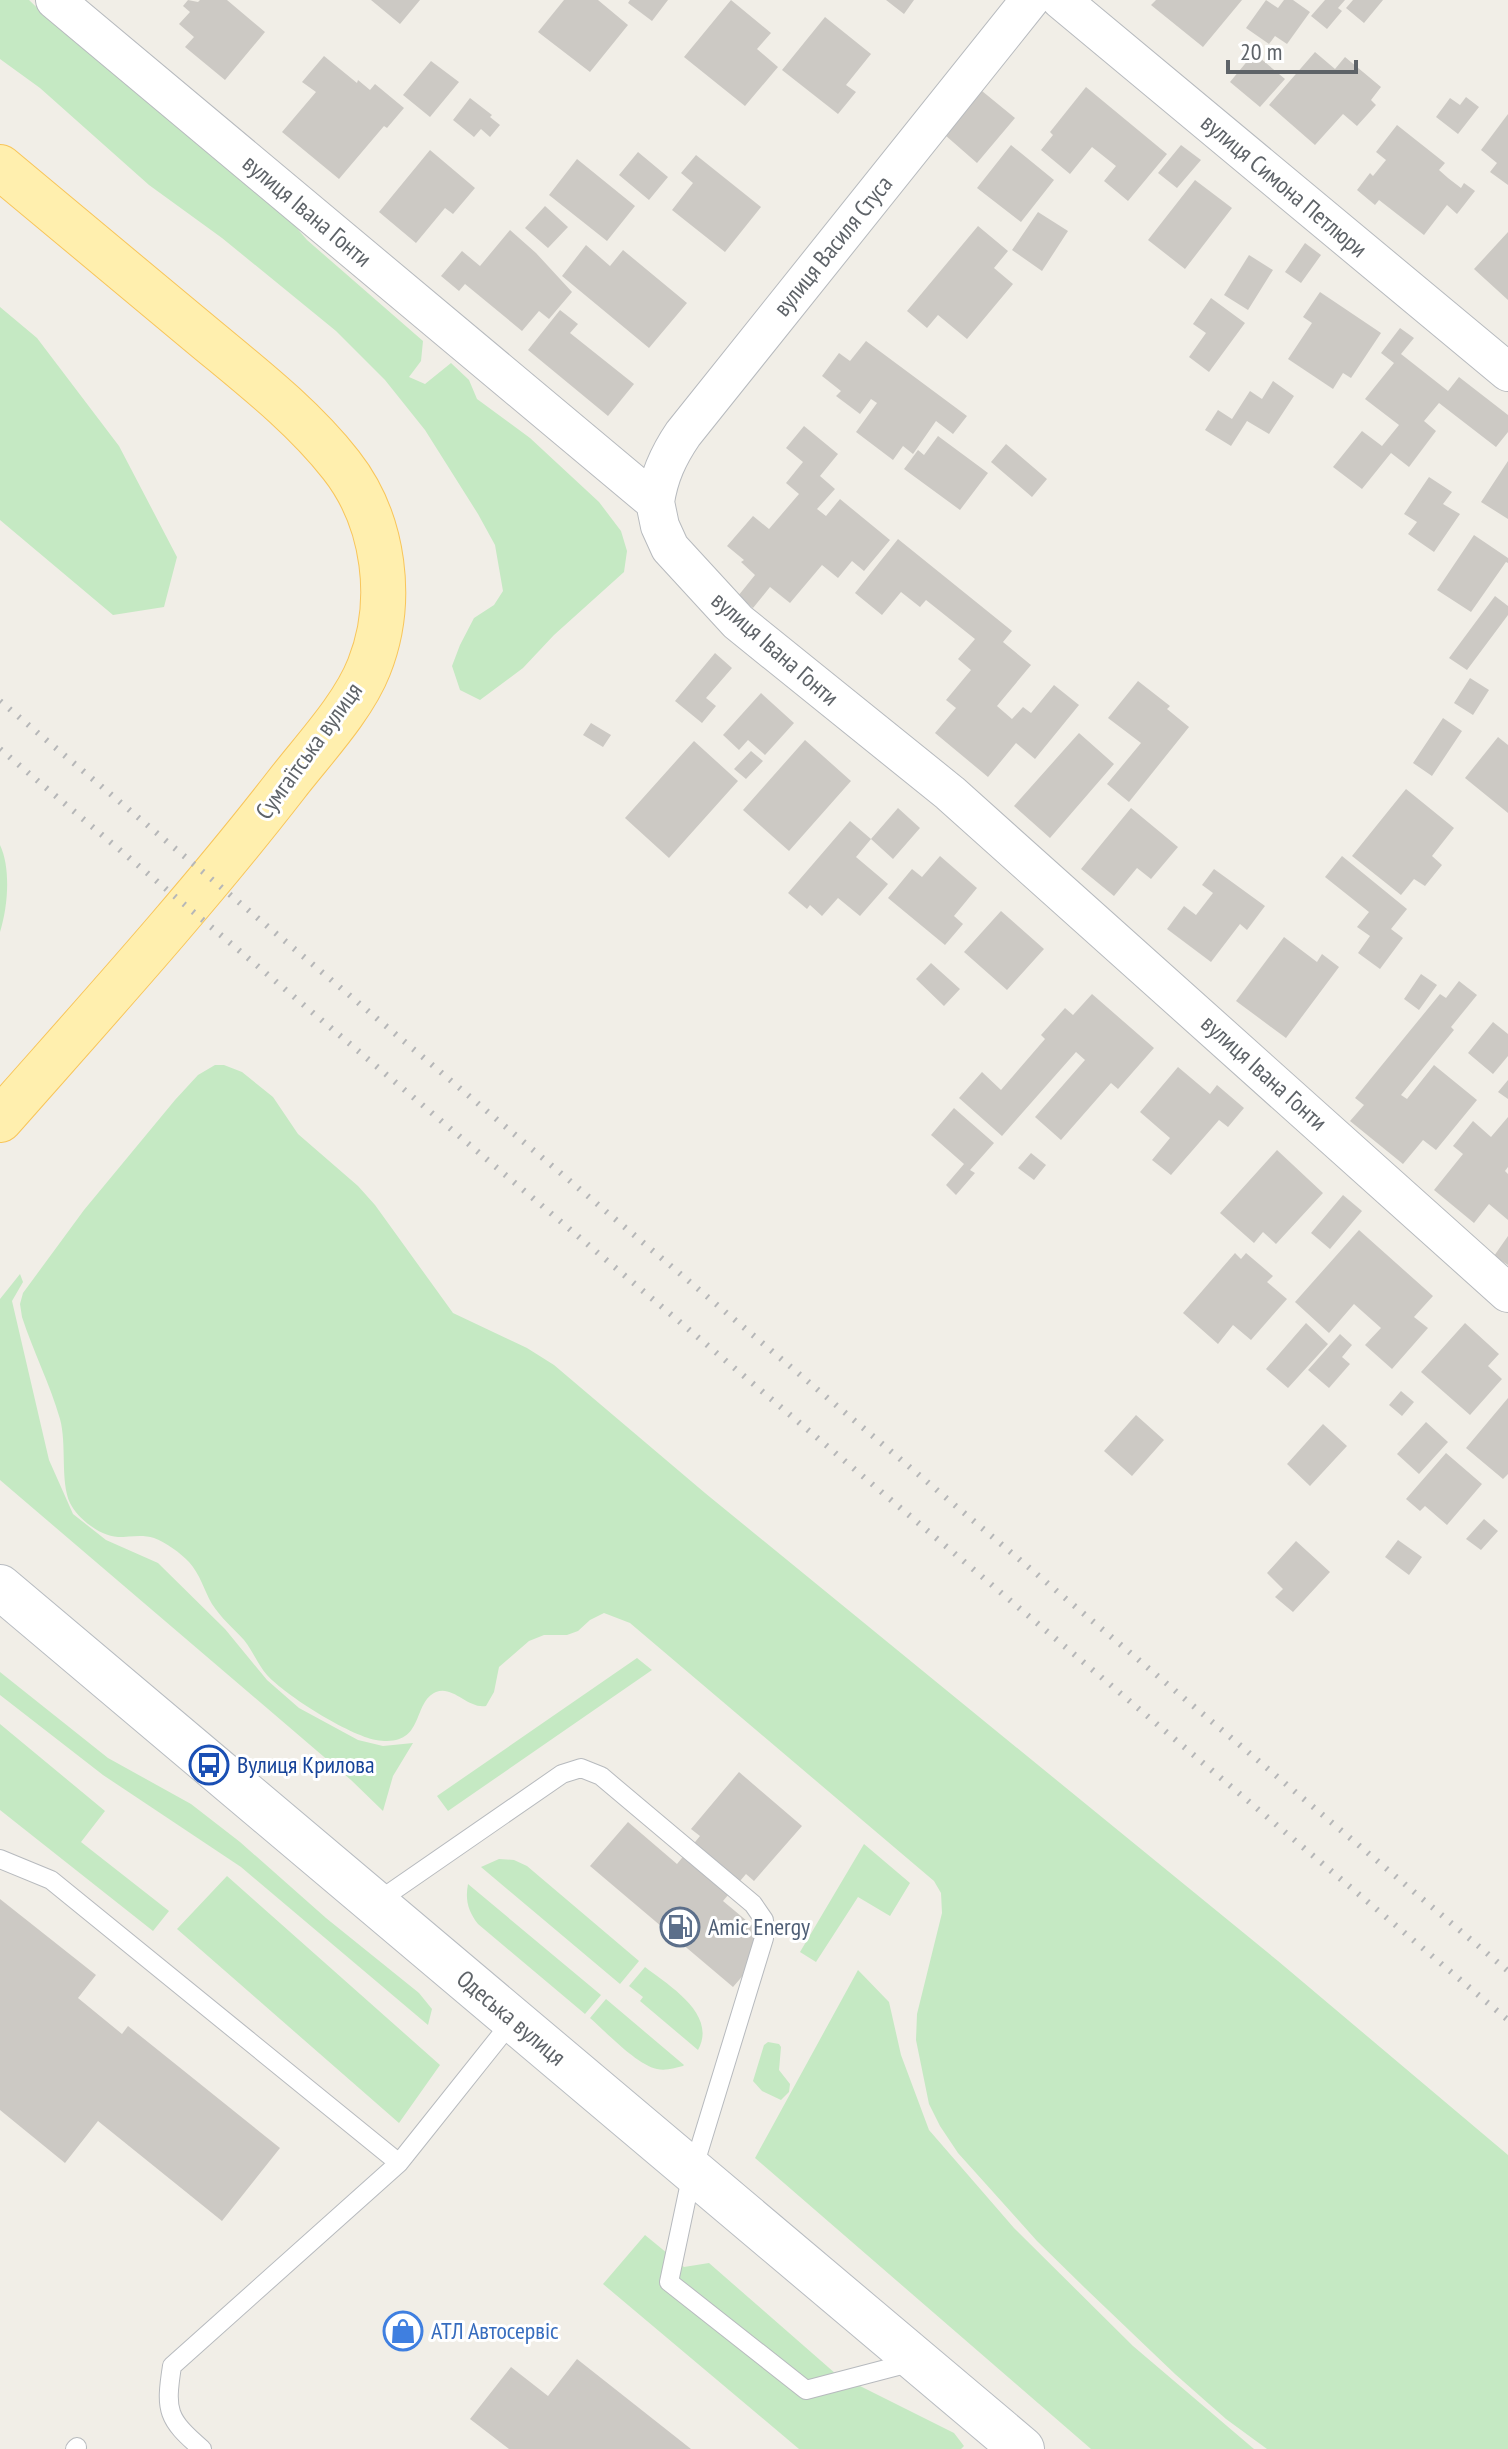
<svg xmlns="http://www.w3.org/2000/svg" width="1508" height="2449" font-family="'PT Sans Narrow',sans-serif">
  <rect width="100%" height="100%" fill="#f1eee7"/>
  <path fill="#c5e9c3" d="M0 0H29L57 27 109 59 260 185 307 240 423 341 421 361 409 377 425 384 451 363 469 380 477 399 530 438 599 502 621 531 627 551 624 572 554 635 523 668 480 700 460 690 452 666 460 645 474 618 494 605 503 591 495 545 478 514 425 430 385 380 336 331 222 238 149 185 40 88 0 59Z
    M0 307 37 338 119 446 177 557 164 607 113 615 0 520Z
    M0 845C11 868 8 907 0 932Z
    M215 1065H224L242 1072 273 1097 298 1134 358 1186 375 1205 453 1313 527 1348 554 1365 705 1493 1278 1961 1508 2155V2449H1267L1226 2419 1175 2374 1085 2288 1037 2241 958 2153 940 2126 929 2104 916 2040 917 2014 942 1913 941 1893 934 1881 630 1623 604 1613 590 1620 578 1631 567 1635H544L529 1641 499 1667 494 1692 486 1706C468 1709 453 1685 436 1692 411 1703 426 1748 376 1740 349 1735 286 1696 267 1675 258 1665 253 1651 244 1640 233 1628 221 1618 212 1604 204 1590 200 1574 189 1562 179 1552 167 1543 154 1538 142 1534 130 1537 118 1537 100 1536 78 1519 70 1503 60 1481 67 1444 60 1419 50 1384 33 1351 22 1317L20 1304 23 1293 84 1210 175 1100 198 1075Z
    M20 1274 23 1282 12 1301 49 1460 73 1514 106 1540 158 1563 225 1629 267 1680 299 1708 358 1740 383 1746 413 1743 393 1776 383 1811 351 1780 0 1480V1299Z
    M637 1658 652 1670 448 1811 437 1796Z
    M0 1672 108 1758 191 1804 240 1842 326 1918 419 1993 432 2009 428 2025 241 1867 103 1775 0 1695Z
    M0 1724 105 1811 81 1842 169 1911 153 1931 0 1810Z
    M864 1844 910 1883 890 1916 858 1897 816 1962 800 1952Z
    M499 1859 514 1860 527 1866 639 1961 620 1984 481 1867Z
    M227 1876 440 2065 399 2123 177 1929Z
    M468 1884 601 1995 585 2014 478 1924C468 1911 465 1900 468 1884Z
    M645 1967C668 1985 718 2014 698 2050L640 2001 643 1997 629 1986Z
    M858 1970 889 2002 901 2055 929 2130 1014 2228 1133 2346 1254 2449H1091L755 2158Z
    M606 1999 684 2065 683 2066C674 2068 666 2071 657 2069 637 2065 606 2032 590 2018Z
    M768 2042 779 2044 781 2047 779 2070 790 2084 789 2092 781 2100 762 2091 753 2081 764 2045Z
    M645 2235 684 2267 709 2263 836 2374 954 2433 964 2446 961 2449H799L603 2284Z"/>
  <path fill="#ccc9c4" d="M188 0 198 2 200 0H227L265 32 225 80 185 47 194 37 179 24 190 12 183 6Z
    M371 0H420L400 24Z
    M564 0H598L628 25 590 72 538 32Z
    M630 0H668L652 21 628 3Z
    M731 0 771 33 757 49 778 67 745 106 684 57Z
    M886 0H914L904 14Z
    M1156 0H1242L1203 47 1151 5Z
    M1266 0 1278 8 1284 0H1293L1310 12 1287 44 1275 36 1269 44 1246 28Z
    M1325 0H1345L1338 8 1342 11 1327 29 1311 16Z
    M1353 0H1383L1364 23 1346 8Z
    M825 17 871 54 846 85 856 92 838 114 782 70Z
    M1315 52 1335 69 1345 57 1381 87 1371 100 1376 105 1357 126 1343 114 1315 145 1269 105Z
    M1254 53 1285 79 1260 107 1230 82Z
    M324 56 357 83 358 80 370 90 375 84 404 108 387 128 384 126 339 179 282 132 316 92 302 82Z
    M431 61 459 82 430 117 403 95Z
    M1086 87 1167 154 1128 201 1104 181 1116 166 1092 147 1070 174 1041 150 1053 135 1050 132Z
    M982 91 1015 118 977 163 945 135Z
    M1466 97 1479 107 1458 134 1436 117 1450 98 1460 105Z
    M470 98 492 115 490 117 500 125 490 137 481 129 474 137 453 120Z
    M1508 114V185L1490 172 1497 163 1481 150Z
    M1397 125 1445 163 1439 170 1448 178 1461 188 1464 183 1475 191 1457 214 1447 205 1424 235 1379 200 1375 205 1357 190 1370 173 1373 176 1386 160 1376 152Z
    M1011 145 1054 180 1021 222 977 188Z
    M1181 145 1201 160 1177 188 1158 173Z
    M430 150 475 188 453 214 445 208 416 243 379 212Z
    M638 152 668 177 649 200 619 175Z
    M696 155 761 207 725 252 672 210 693 183 681 173Z
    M577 159 635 206 607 241 549 195Z
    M1195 180 1232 208 1185 269 1148 240Z
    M545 206 568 227 548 248 525 228Z
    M1038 212 1068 231 1042 271 1012 250Z
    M978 226 1008 251 994 268 1013 284 967 339 938 315 927 328 907 311Z
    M510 230 536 253 572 292 549 319 539 311 522 331 465 284 459 291 441 276 462 251 480 266Z
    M1508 232V300L1474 269Z
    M1305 243 1321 255 1301 283 1285 272Z
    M586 245 610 266 623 250 687 303 649 348 562 276Z
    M1249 255 1273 270 1248 310 1224 295Z
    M1320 292 1381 333 1351 378 1343 373 1333 389 1288 359 1312 323 1303 317Z
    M1211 298 1245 323 1209 372 1189 357 1206 333 1193 324Z
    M560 310 578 324 570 333 634 384 608 416 528 350Z
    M1400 328 1414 338 1401 354 1448 391 1459 377 1508 415V432L1496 447 1439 403 1424 421 1436 431 1409 467 1391 453 1362 489 1333 467 1362 431 1382 446 1399 425 1365 399 1394 363 1381 353Z
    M866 341 967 416 953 434 936 421 913 454 903 446 893 460 856 432 877 403 871 399 860 414 836 396 841 391 822 376 839 353 850 361Z
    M1273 381 1294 396 1269 434 1247 421 1231 446 1205 430 1218 410 1232 419 1250 391 1262 399Z
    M804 426 838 454 820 476 835 489 817 509 826 516 840 499 890 540 864 571 852 561 838 578 822 565 790 603 770 587 753 608 738 596 755 575 741 562 744 560 727 546 753 516 769 529 799 494 786 483 803 462 786 448Z
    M938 436 988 473 960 510 904 469 918 450 924 455Z
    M1006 444 1047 479 1032 497 991 462Z
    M1508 461V519L1481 502Z
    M1429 477 1452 492 1443 504 1460 514 1434 552 1408 534 1417 522 1404 514Z
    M1474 535 1508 558V563L1506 562 1471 612 1437 590Z
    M898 539 1012 631 1003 642 1031 665 997 706 1012 719 1023 707 1031 713 1054 685 1079 705 1035 759 1016 743 988 777 935 733 956 708 946 700 971 670 958 659 975 639 926 600 920 607 901 592 882 615 855 593Z
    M1495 596 1508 606V615L1467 670 1449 658Z
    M715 653 732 668 706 698 716 706 702 723 675 701Z
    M1470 678 1489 690 1473 715 1454 703Z
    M1138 681 1170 706 1167 709 1189 727 1129 802 1107 784 1141 743 1108 718Z
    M761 693 794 723 765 755 748 740 739 750 723 735Z
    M1443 718 1462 731 1432 776 1413 763Z
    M591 723 611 735 603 747 583 735Z
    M1079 733 1114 764 1050 838 1014 806Z
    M1498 737 1508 745V813L1465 778Z
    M805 740 851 781 789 851 743 810Z
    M694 741 738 781 669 858 625 818Z
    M751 751 763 761 746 779 734 769Z
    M1406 789 1454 828 1432 856 1442 865 1425 886 1414 879 1401 895 1352 856Z
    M898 808 920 828 893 859 871 839Z
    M1131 808 1178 847 1151 879 1137 868 1114 896 1081 869Z
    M850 821 871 839 856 857 888 884 860 916 838 898 822 916 810 905 807 909 788 893Z
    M940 856 977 888 954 916 963 924 945 945 888 898 912 869 922 877Z
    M1342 856 1407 909 1391 929 1403 938 1380 969 1358 953 1370 936 1357 927 1369 912 1325 877Z
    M1214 869 1265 906 1247 930 1240 924 1211 962 1167 929 1184 906 1196 915 1213 893 1202 885Z
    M1001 911 1044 949 1007 990 964 952Z
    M1284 937 1317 962 1322 954 1339 967 1286 1038 1236 1001Z
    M931 963 960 989 944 1006 916 979Z
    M1421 974 1437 985 1419 1010 1404 999Z
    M1459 981 1477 995 1451 1027 1454 1030 1401 1095 1407 1099 1434 1065 1477 1100 1436 1150 1423 1140 1403 1164 1350 1121 1364 1105 1355 1098 1440 994 1446 998Z
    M1092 994 1154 1048 1118 1089 1111 1083 1061 1140 1035 1117 1085 1060 1076 1052 1002 1136 959 1098 982 1072 1001 1090 1045 1039 1041 1035 1065 1008 1073 1015Z
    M1493 1022 1508 1034V1056L1493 1074 1468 1053Z
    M1178 1067 1210 1094 1217 1085 1244 1108 1228 1127 1219 1120 1171 1175 1152 1160 1170 1138 1140 1112Z
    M1508 1080V1099L1498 1092Z
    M954 1108 994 1143 970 1170 975 1173 956 1195 946 1185 964 1164 931 1135Z
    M1508 1117V1167L1505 1171 1508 1174V1220L1489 1204 1474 1223 1434 1190 1463 1154 1453 1146 1473 1121 1491 1137Z
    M1277 1150 1323 1193 1276 1244 1263 1232 1254 1243 1220 1213Z
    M1031 1153 1046 1165 1034 1180 1018 1168Z
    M1343 1195 1362 1211 1330 1249 1311 1233Z
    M1359 1230 1433 1296 1414 1317 1428 1328 1392 1369 1365 1345 1381 1328 1354 1304 1329 1333 1295 1302Z
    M1508 1236V1265L1494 1256Z
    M1235 1253 1241 1259 1246 1253 1273 1276 1267 1282 1287 1299 1251 1340 1233 1325 1218 1344 1183 1313Z
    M1306 1323 1328 1344 1288 1388 1266 1369Z
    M1465 1323 1499 1354 1488 1366 1502 1379 1470 1415 1421 1372Z
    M1340 1334 1352 1345 1342 1357 1350 1364 1329 1388 1308 1370Z
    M1401 1391 1414 1402 1402 1416 1389 1405Z
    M1508 1398V1474L1503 1479 1466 1448Z
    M1136 1415 1164 1440 1132 1476 1104 1451Z
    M1426 1422 1448 1442 1419 1474 1397 1454Z
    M1323 1424 1347 1446 1310 1486 1287 1464Z
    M1446 1453 1482 1484 1447 1525 1425 1506 1420 1511 1406 1499Z
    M1484 1519 1498 1531 1481 1550 1466 1539Z
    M1398 1540 1422 1557 1409 1575 1385 1557Z
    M1296 1541 1330 1572 1293 1612 1275 1597 1283 1589 1267 1573Z
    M739 1772 802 1826 754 1881 746 1874 723 1901 772 1942 733 1987 590 1866 628 1822 677 1864 700 1836 691 1829Z
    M0 1899 96 1975 78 1998 122 2034 128 2026 280 2148 222 2221 98 2121 65 2163 0 2110Z
    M577 2359 691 2449H509L470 2419 511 2367 548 2396Z"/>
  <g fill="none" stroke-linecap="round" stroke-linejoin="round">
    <g stroke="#b7babe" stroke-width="20">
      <path id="service" d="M0 1859 51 1880 399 2163
        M374 1904 562 1774 581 1768 601 1776 753 1904 764 1920V1938L692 2173 669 2282 806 2390 913 2362
        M75 2449 77 2447
        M202 2449C167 2419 165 2411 172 2366L399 2163 513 2020"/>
    </g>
    <g stroke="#b7babe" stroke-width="40">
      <path id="minor" d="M55 0 655 502 660 526 670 548 738 622 950 793 1508 1293
        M1061 0 1508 372
        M655 502C659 476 668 456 683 434L1030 0"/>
    </g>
    <g stroke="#b8bcc1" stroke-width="46">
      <path id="secondary" d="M0 1587 1022 2449"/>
    </g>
    <g stroke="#f8c55a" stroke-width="46">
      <path id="primary" d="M0 167C66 222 132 277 198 332 247 373 301 414 341 465 385 521 395 602 369 667 353 708 313 750 286 785 196 901 97 1010 0 1120"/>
    </g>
    <use href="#service" stroke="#fff" stroke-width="18"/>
    <use href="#minor" stroke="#fff" stroke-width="38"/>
    <use href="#secondary" stroke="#fff" stroke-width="44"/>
    <use href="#primary" stroke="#ffefae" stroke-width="44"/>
    <path stroke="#b6b7b8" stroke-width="6" stroke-dasharray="2 10" stroke-linecap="butt" d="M0 701 1508 1971
      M0 749 1508 2020"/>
  </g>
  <defs>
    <g id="bus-ring" transform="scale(2)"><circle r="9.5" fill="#fff" stroke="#1a4fb4" stroke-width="1.5"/><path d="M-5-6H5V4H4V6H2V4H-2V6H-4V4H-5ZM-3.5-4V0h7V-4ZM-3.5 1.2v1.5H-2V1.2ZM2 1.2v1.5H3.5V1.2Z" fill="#1a4fb4"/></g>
    <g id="fuel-ring" transform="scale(2)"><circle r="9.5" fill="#fff" stroke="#5c6f8a" stroke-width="1.5"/><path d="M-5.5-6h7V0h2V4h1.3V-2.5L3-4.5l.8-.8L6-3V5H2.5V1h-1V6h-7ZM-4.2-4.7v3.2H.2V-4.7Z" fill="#5c6f8a"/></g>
    <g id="shop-ring" transform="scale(2)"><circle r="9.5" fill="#fff" stroke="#3f7fe0" stroke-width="1.5"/><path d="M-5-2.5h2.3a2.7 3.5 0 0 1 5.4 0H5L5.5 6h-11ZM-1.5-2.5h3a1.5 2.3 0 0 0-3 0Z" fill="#3f7fe0"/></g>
  </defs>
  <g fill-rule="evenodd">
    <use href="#bus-ring" x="209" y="1765"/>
    <use href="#fuel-ring" x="680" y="1927"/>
    <use href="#shop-ring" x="403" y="2331"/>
  </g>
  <g text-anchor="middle" stroke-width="6" stroke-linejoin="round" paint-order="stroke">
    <g font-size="24" fill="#5e6368" stroke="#fff">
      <text transform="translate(1284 186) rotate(40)" y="8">вулиця Симона Петлюри</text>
      <text transform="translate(307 211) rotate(40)" y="8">вулиця Івана Гонти</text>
      <text transform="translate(833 246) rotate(-51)" y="8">вулиця Василя Стуса</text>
      <text transform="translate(775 649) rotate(41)" y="8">вулиця Івана Гонти</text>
      <text transform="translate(309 751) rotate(-54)" y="8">Сумгаїтська вулиця</text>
      <text transform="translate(1264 1073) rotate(42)" y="8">вулиця Івана Гонти</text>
      <text transform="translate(511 2018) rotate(40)" y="8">Одеська вулиця</text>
    </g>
    <g font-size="24" fill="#164399" stroke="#fff" text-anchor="start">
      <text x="237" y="1773">Вулиця Крилова</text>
    </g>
    <g font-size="24" fill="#4e5e75" stroke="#fff" text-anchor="start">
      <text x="708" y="1935">Amic Energy</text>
    </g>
    <g font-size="24" fill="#366cbe" stroke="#fff" text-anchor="start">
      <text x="431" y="2339">АТЛ Автосервіс</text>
    </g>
  </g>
  <path d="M1228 60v12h128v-12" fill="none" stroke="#5e6368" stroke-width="4"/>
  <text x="1240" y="60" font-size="24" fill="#5e6368" stroke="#ffffff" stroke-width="6" paint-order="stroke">20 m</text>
</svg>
